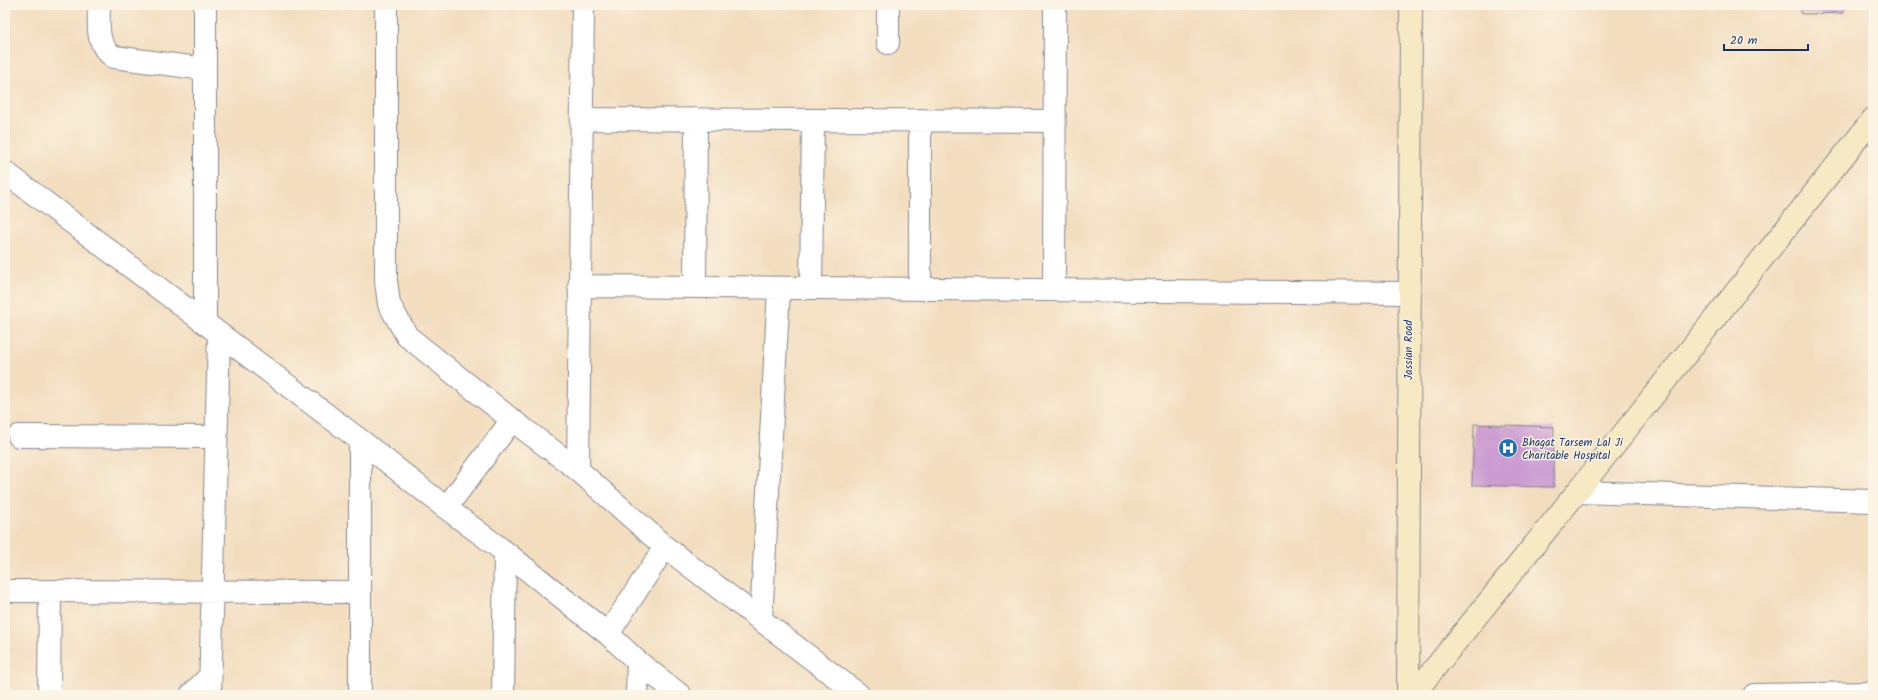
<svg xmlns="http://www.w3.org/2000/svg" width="1878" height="700" font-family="Kalam,sans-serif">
  <rect width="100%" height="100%" fill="#fcf5e5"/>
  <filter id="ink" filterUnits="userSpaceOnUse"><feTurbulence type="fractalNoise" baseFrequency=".025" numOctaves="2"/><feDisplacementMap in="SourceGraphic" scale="8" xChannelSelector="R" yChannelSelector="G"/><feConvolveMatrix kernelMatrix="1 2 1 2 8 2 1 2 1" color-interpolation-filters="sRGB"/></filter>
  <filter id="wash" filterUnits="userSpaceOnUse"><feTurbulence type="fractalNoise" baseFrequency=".012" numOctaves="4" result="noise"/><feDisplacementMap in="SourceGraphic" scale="16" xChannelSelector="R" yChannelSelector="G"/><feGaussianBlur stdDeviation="0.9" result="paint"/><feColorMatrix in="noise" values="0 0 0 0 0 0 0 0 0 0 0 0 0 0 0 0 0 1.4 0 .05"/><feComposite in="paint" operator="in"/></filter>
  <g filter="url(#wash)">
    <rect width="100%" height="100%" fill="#f3ddbf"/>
    <g id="blocks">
      <path fill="#ca9ad1" d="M1801 5H1844V13L1801 14Z
        M1870 5H1873V19H1869Z
        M1474 424 1554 427 1553 487 1472 485Z"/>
    </g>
  </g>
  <g filter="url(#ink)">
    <use href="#blocks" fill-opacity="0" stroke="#87868e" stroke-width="1"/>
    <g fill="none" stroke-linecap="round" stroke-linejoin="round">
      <g stroke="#87868e" stroke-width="24">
        <path id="street" d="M99 5C99 25 95 45 114 57L205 69
          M386 5V281L389 304 407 336 512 420 578 470
          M583 5 578 470 665 547
          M888 5V43
          M582 119 1054 121
          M5 172 360 440 446 508 505 552 608 634 638 662 680 695
          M579 286 1408 293
          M695 287 696 119
          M811 288 813 120
          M920 289V120
          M1054 290 1055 5
          M205 323V5
          M19 436 216 437
          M360 440V695
          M1577 492 1873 501
          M446 508 512 420
          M5 591 360 592
          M761 621 779 288
          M608 634 665 547 858 694
          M49 695 50 591
          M191 695 210 676
          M210 695 219 334
          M503 695 505 552
          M637 695 638 662
          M1754 695 1873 693"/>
      </g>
      <g stroke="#87868e" stroke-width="24">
        <path id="secondary" d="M1408 695 1411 5
          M1413 695 1577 492 1873 119"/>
      </g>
      <use href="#street" stroke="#fff" stroke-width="22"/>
      <use href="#secondary" stroke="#f7e9c3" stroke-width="22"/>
    </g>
  </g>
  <defs>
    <g id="hospital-disc" transform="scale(1)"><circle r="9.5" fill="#1f6fb2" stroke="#fcf5e5"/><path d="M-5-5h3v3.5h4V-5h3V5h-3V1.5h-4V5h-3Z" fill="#fff"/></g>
  </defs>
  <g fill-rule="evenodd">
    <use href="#hospital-disc" x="1508" y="448"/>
  </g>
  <g text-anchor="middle" stroke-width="3" stroke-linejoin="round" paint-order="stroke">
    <g font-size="11" fill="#1b2f5e" stroke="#fcf5e5">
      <text transform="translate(1408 350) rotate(-90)" y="4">Jassian Road</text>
    </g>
    <g font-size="11" fill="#1b2f5e" stroke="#fcf5e5" text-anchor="start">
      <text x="1522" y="446">Bhagat Tarsem Lal Ji<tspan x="1522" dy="13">Charitable Hospital</tspan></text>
    </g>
  </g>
  <rect width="1878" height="700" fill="none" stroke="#fcf5e5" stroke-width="20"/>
  <path d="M1724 44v6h84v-6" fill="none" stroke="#1b2f5e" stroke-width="2"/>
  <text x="1730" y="44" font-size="12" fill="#1b2f5e" stroke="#fcf5e5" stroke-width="3" paint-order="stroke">20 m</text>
</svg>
